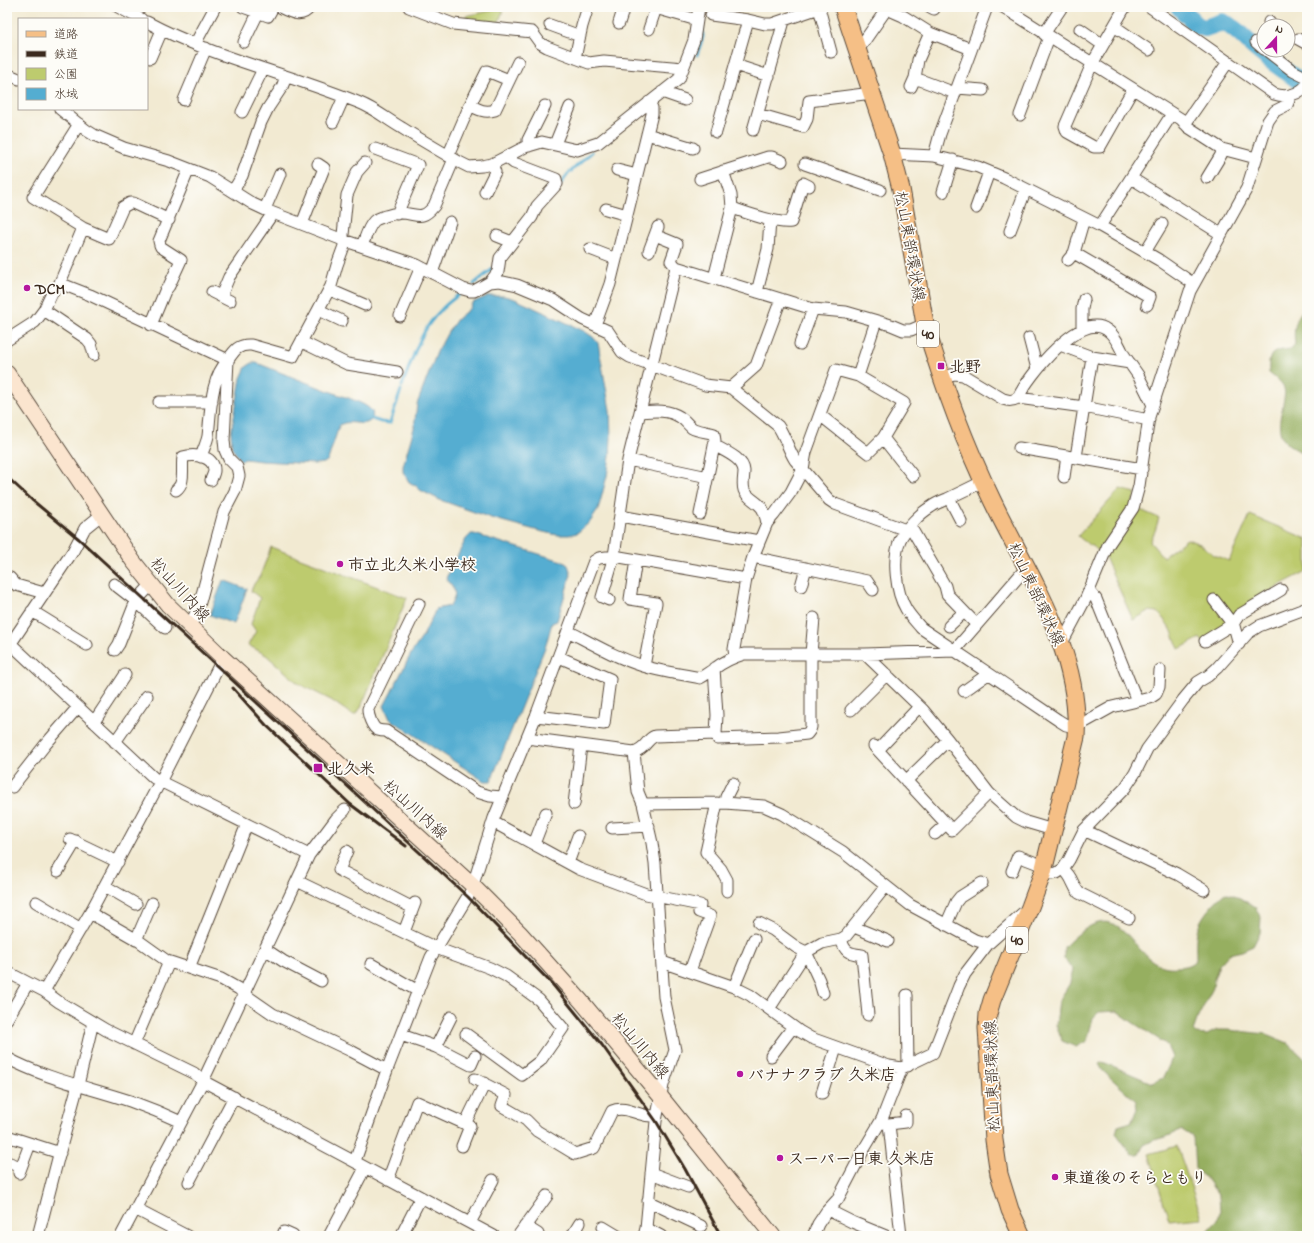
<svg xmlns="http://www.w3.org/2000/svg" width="1314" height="1243" font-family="'Indie Flower','Klee One',sans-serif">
  <rect width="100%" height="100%" fill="#fdfcf7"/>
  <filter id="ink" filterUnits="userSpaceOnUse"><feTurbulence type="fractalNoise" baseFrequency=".025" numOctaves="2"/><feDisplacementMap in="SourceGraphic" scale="8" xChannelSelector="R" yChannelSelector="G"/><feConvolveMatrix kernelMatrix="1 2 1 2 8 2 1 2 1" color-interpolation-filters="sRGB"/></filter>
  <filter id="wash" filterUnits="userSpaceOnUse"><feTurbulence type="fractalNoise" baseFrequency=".012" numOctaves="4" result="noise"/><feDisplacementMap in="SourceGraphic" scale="16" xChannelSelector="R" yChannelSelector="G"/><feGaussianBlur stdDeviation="0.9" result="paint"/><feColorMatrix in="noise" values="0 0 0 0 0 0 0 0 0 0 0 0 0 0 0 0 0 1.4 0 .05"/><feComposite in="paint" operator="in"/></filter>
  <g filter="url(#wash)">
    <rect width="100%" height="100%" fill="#f2ead2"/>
    <path fill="#bdcb6e" stroke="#7c7a46" d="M504 8 498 24 464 20 466 16Z
      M1120 489 1136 493 1131 506 1159 518 1155 531 1150 542 1163 557 1187 539 1200 544 1214 555 1229 561 1250 515 1307 539V570L1305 572 1280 585 1204 644 1200 638 1179 649 1171 629 1158 612 1149 611 1133 620 1105 557C1099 549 1086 544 1078 536Z
      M271 547 407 598 361 707 358 712 355 715 351 714 331 700 299 684 266 655 248 645 256 631 251 624 260 598 251 591 254 584 260 576Z
      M1177 1146 1202 1218 1169 1221 1149 1154Z"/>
    <path fill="#96af61" stroke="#686c40" d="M1307 307V455C1278 441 1276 435 1283 404 1284 398 1286 392 1283 386 1281 381 1273 377 1269 373 1268 352 1272 351 1291 349L1295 344C1293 331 1295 315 1307 307Z
      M1225 893 1240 898 1255 907 1261 917 1260 933 1253 946 1242 951 1229 954 1219 965 1214 979 1213 988 1198 1017 1193 1031 1196 1034 1207 1035 1217 1030H1228L1266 1034 1288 1043 1307 1061V1236H1185L1207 1232 1218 1220 1220 1211 1219 1197 1209 1181 1195 1169 1193 1137 1182 1130 1166 1137 1154 1140 1144 1145 1138 1155H1132L1116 1133 1118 1126 1131 1122 1137 1109 1136 1101 1103 1071 1099 1064 1102 1062 1108 1064 1152 1083 1163 1078 1170 1063 1172 1057 1166 1044 1132 1022 1117 1011 1099 1012 1093 1018 1087 1041 1076 1047 1062 1041 1056 1025 1059 1001 1070 983 1073 970 1064 958V947C1130 879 1127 973 1177 967 1186 966 1189 966 1196 960 1196 950 1195 940 1197 931 1200 917 1214 902 1225 893Z"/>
    <path fill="#54add1" stroke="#486c78" d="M488 296H504L515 299 584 331 593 337 598 343 610 410 611 438 610 456 607 476 598 510 590 522 577 533 569 535H557L539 531 491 518 440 500 420 490 416 486 409 482 403 472V466L414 428 417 404 437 352 448 332 457 319 469 309 472 303Z
      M252 363H257C284 374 310 384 337 394 346 397 365 403 371 410 373 412 373 416 372 418 367 430 348 417 339 426L328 460 324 463 315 464 261 461 245 459 241 461 232 448 231 433 241 378 246 367Z
      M471 534H474L562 561 568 565 571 574 557 621 552 623 546 645 491 781H484L390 719 384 706 412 652 423 636 436 609 450 606C458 593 455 589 446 578L466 539Z
      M223 580 247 589 234 624 210 615Z"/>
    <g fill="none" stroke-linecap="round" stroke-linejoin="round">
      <path stroke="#54add1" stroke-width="3" d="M697 55 703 37 702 22 706 7
        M560 185 568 174 592 152
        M474 284 495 267
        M402 386C412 360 420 330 441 310 447 303 455 298 462 292
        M372 419 381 422 390 423 401 390"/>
      <path stroke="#54add1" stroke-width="18" d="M1179 7 1198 26 1205 28 1222 22C1236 27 1245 40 1256 49 1272 63 1290 74 1307 86"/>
    </g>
  </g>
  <g filter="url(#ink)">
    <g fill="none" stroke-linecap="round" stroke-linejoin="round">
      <g stroke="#564739" stroke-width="13">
        <path id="street" d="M118 7 141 19
          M243 7 268 16 273 7
          M280 7C290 12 302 19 310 7
          M409 7 453 24 532 32 540 43 547 47 589 63 604 61 683 68
          M652 7 697 20
          M930 7 934 9
          M1003 7 1181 119 1188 127 1222 149 1256 158
          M1125 7 1092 64 1065 126 1067 132 1094 147H1100L1133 89
          M1150 7 1274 94C1287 98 1298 95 1307 85
          M819 8 831 52
          M887 9 903 16 930 33 971 49
          M711 15 748 20 765 24H772L822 7
          M147 22C214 58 290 74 360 103 375 109 388 120 402 128 421 140 440 151 459 162L469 167 482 166 492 164 525 147 542 142 577 150 598 143 679 79 694 40 699 7
          M1269 22 1272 26
          M619 23 624 7
          M550 25 580 36
          M1114 26 1149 50
          M649 29 656 8
          M1080 29 1103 45
          M1044 34 1062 7
          M1298 39 1307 44
          M244 42 258 13
          M1256 42 1264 49
          M195 44 215 7
          M858 50 888 7
          M1266 50 1293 71 1307 78
          M150 58 162 30
          M575 58 582 26 588 7
          M735 65 769 76
          M7 74 19 79
          M915 78 955 93
          M911 87 915 78 918 60 930 33
          M957 88 983 90
          M662 92 685 100
          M184 100 206 48
          M470 105C479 110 485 113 495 110L518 62
          M60 109 86 130 94 135 124 148 169 161 210 177 253 204 268 211 343 240 417 265 463 289 470 291H474L490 282 499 281 517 285 553 300 582 319 608 331 622 352 630 357 705 385 731 388 756 366 781 299
          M242 112 263 69
          M758 114 803 127 807 119 809 101 872 93
          M1020 115 1049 37
          M333 122 344 97
          M79 124 33 197 83 228 109 239 123 207 130 203H133L169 220
          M1185 124 1228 62
          M753 130 784 21
          M716 132 748 20
          M647 134 693 148
          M555 144 570 107
          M529 146 528 140 545 106
          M375 149 418 165 397 214
          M892 154 934 156 978 167 1004 178 1100 226 1159 260 1194 284
          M448 156 470 105 487 71 509 80
          M934 156 940 134 987 7
          M805 164 880 190
          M617 170 637 175
          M1131 178 1221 234
          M1207 178 1221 155 1222 149
          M700 179 768 157H772L782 161
          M233 191 242 176 261 122 268 108 282 87 286 77
          M485 192 495 172 492 164
          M943 192 953 160
          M732 208C747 213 776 224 791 222L803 183 809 186
          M976 208 989 172
          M265 209 280 174
          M606 209 627 215
          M302 224 324 168 318 164
          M1100 226 1172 114
          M1010 231 1026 189
          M655 235 677 244 671 261 676 267
          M497 236 512 242
          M362 246C365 239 368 227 374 221 377 218 381 218 385 216 390 215 395 213 400 213 417 213 421 222 434 206L454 159
          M590 249 616 259
          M649 251 658 227
          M1145 252 1162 224
          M1074 253 1150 297 1147 305
          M1068 260 1074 253 1084 219
          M432 273 450 222
          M714 278 732 208 731 195 723 171
          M490 282 498 272 500 258 532 217 537 206 557 184 556 179 514 163 506 157
          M59 285 67 286 90 295 228 360C210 379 211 411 208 436 207 442 203 450 201 457
          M330 290 365 305
          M212 292 230 301
          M757 292 768 249 770 220
          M221 296 229 277 273 213
          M44 310 87 339 91 344 94 355
          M319 310 342 321
          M400 316 421 267
          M151 325 165 291 169 286 181 260 161 247 160 245 159 241 189 169
          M595 325 610 284 652 114V108L649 102
          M1082 329V309L1084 299
          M1029 338 1037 369
          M7 340 35 322 44 310 52 293 59 285 83 228
          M302 342 347 364 397 372
          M800 344 813 309
          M1060 345 1092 357 1130 363
          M858 376 876 321
          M942 377 955 374 963 375 1003 399C1009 401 1012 401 1018 398L1084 407 1149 420
          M731 388 778 426C785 436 788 449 795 460L829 500 835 504 906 530
          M1018 398C1028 376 1081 310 1107 330 1115 335 1120 347 1124 355 1129 362 1133 368 1138 375 1143 385 1148 395 1153 405
          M159 402H212
          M640 412C653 411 668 409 680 417 685 420 688 425 692 428 697 431 708 432 714 434L715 441 700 514
          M883 438 913 476
          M714 445C724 451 743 458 744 471 744 477 742 484 744 490 747 498 757 501 762 508 765 513 766 518 767 523
          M1019 448 1142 469
          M1076 457 1092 357
          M628 460 708 477
          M1064 477 1067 456
          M984 481C972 487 959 493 947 499 942 501 936 503 931 507 920 513 905 529 900 540 892 559 896 592 906 609 910 616 916 622 921 628L1058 720 1066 725 1076 727 1112 707 1150 698 1156 694 1159 687 1160 670
          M176 490C186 483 181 467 183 457 193 454 215 455 214 471 214 473 212 477 211 480
          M949 498 961 521
          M620 516 759 541
          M910 526 945 586 947 594 976 624
          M753 557 867 581 873 590
          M636 560 630 599 656 603 644 666
          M7 577 10 578 16 585 44 593
          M114 584 136 601 165 628
          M801 586 806 568
          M1089 591 1096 599 1137 701
          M609 600 602 597 614 556 746 579
          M1214 600 1234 626 1239 644
          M419 604 368 709C368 715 372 728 378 730 381 731 383 731 386 731L477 792 490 796 502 797
          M32 611 87 645
          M949 626 964 612
          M190 627 200 602 224 512 235 491 239 476 237 467 229 459 225 450 224 440 228 360C234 351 238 344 251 345L293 357 331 286 337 265 344 246 343 235 347 195 357 172 365 163
          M568 631C593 644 617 658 643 666 662 672 681 674 700 678 706 675 709 672 714 669 723 662 734 657 744 654H865L954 651 1027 567
          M1205 641 1233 624 1239 615 1281 590
          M7 643 11 644 154 778 309 855
          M1061 645 1086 598 1108 545 1133 508 1139 486 1149 417 1190 291 1247 188 1268 121 1275 111 1287 105 1289 100 1290 95
          M7 649 73 551 85 528 101 515
          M115 650 119 644 136 601 151 585
          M865 654 923 710 948 740 989 793 1016 817 1026 822 1053 830
          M735 657 734 649 746 579 753 557 767 523 774 515 791 492 803 469 806 452 836 370 858 376 904 403 883 438 868 453 820 415
          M714 668 717 715 716 734 718 739 779 737 807 734 810 730 811 727V654L814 618
          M964 691 988 674
          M851 710 887 674
          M536 716 604 724 610 679 559 657
          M94 722 125 675
          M527 738 634 752 638 792 643 804 652 843 655 863 664 997 675 1050 663 1085 656 1121 646 1228 644 1236
          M115 742 147 696
          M874 746 952 830 989 793
          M878 750 919 707
          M634 752C647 748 646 739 655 736L716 734
          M906 781 948 740
          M12 787 45 745 78 707
          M717 803 706 852 721 869 727 880V891
          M725 803 726 797 733 783
          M574 804 581 746
          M643 804 725 803 764 806 782 814 843 852 910 905 975 940 988 944
          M493 822 579 869 646 894 700 905 699 912 710 916 690 971
          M612 828 649 826
          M1084 830 1177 874 1204 890
          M935 834 946 824
          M70 839 118 862
          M534 844 546 813
          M347 851 339 870 413 908
          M568 863 578 836
          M1063 869C1074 878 1071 884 1079 893L1129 918
          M58 871 76 841
          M1012 871 1018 856 1044 866
          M1043 872 1051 874 1057 873 1063 869 1069 860 1084 830 1125 788 1135 773 1147 749 1183 700 1198 682 1208 676 1217 668 1248 633 1259 626 1307 608
          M297 881 436 948 490 968 506 976 539 1000 563 1028 540 1061 522 1075 466 1034
          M105 886 136 904
          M886 886 846 936 841 939 822 943 806 952 769 1009 799 1031 811 1038 889 1066 902 1068 933 1053 959 986 965 974 988 944 1026 910
          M36 902 81 929
          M90 913 139 941 167 961 221 979 239 989 244 994 273 1014 351 1051 387 1070
          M759 923 773 930 796 947 806 952 819 980 823 993
          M946 925 956 902 960 897 982 883
          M854 927 888 941
          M404 932 415 903
          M841 939C845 953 849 953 862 955L868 1015
          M136 940 152 903
          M265 949 283 961 321 981
          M662 962 734 987 750 995 769 1009
          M371 964 418 991
          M189 968 247 824
          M7 972 44 991 59 1002 106 1030 194 1073 203 1081 494 1236
          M734 987 754 939
          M44 991 90 913 160 782 223 658
          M907 995 908 1066
          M7 1019 28 983
          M401 1035 436 1047 471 1065 475 1056
          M134 1044 169 962
          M436 1047 451 1017
          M771 1056 793 1027
          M7 1058C46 1079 88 1087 130 1101 147 1107 164 1114 181 1122
          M475 1079 506 1095 502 1106 526 1120 537 1131 575 1154 594 1148 612 1111C628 1104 642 1120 657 1115
          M822 1093 836 1048
          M883 1123 889 1124 906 1122V1116
          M465 1124 485 1083
          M889 1124 901 1236
          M7 1136 60 1153
          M355 1161 387 1070 431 957 471 891 494 818 536 716 594 561 599 558 614 556 628 460 676 267 813 309 846 312 891 325 903 330H911L925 324
          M7 1162 21 1167
          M19 1173 30 1144
          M651 1173 688 1187
          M388 1180 417 1102 470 1126 462 1146
          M189 1182 234 1097
          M648 1201 701 1226
          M135 1209 187 1236
          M828 1210 852 1222 886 1236
          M470 1223 493 1180
          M525 1226 538 1234
          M603 1227 618 1236
          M646 1228 661 1236
          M284 1232 293 1236
          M38 1236 61 1147 78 1085 93 1022
          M121 1236 203 1081 309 855 336 819 345 810
          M329 1236 365 1168
          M401 1236 421 1197
          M518 1236 547 1196
          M572 1236 580 1223
          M813 1236 818 1224 826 1212 838 1199 863 1151 882 1119 902 1068"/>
      </g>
      <g stroke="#564739" stroke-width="17">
        <path id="secondary" d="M7 373 133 561 168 605 223 658 472 885 520 933 581 1001 661 1097 773 1236"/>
      </g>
      <g stroke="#564739" stroke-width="19">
        <path id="primary" d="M843 7 892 154 901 189 925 324C943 385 965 444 992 500 1028 575 1081 650 1076 737L1043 872 1030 907 992 1000 988 1014 987 1028 994 1140 999 1174 1010 1210 1022 1236"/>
      </g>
      <use href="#street" stroke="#fff" stroke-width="11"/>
      <use href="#secondary" stroke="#fbe5cf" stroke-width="15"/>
      <use href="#primary" stroke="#f5bf86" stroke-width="17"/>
      <path stroke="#3b2a1e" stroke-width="3" d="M7 477 32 500 79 539 468 897 553 985 602 1045 656 1121 685 1169 721 1236
        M233 688 266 725 350 804 406 846"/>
    </g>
  </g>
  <g fill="#b5179e" stroke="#fdfcf7" stroke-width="1.5">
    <circle cx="27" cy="288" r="4"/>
    <rect x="937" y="362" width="8" height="8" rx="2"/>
    <circle cx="340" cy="564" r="4"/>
    <rect x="313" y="763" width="10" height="10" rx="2"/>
    <circle cx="740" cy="1074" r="4"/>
    <circle cx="780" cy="1158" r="4"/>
    <circle cx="1055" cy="1177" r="4"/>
  </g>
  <g text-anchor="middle" stroke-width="3.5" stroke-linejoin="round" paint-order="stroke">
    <g fill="#fdfcf7" stroke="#75695f" stroke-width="1">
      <rect x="917" y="321" width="22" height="26" rx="3"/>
      <rect x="1006" y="927" width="22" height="26" rx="3"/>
    </g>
    <g font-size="15" font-weight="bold" fill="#3b2a1e">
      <text x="928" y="339">40</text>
      <text x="1017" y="945">40</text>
    </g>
    <g font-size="16" fill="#3b2a1e" stroke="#fdfcf7">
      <text transform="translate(911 246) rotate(80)" y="6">松山東部環状線</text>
      <text transform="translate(181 589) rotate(48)" y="6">松山川内線</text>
      <text transform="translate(1037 594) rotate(65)" y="6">松山東部環状線</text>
      <text transform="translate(416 809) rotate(42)" y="6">松山川内線</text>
      <text transform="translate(641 1045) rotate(50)" y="6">松山川内線</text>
      <text transform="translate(991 1076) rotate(-92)" y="6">松山東部環状線</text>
    </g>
    <g font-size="16" font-weight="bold" fill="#3b2a1e" stroke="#fdfcf7" text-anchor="start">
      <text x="35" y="294">DCM</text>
      <text x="949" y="372">北野</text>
      <text x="348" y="570">市立北久米小学校</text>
      <text x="327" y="774">北久米</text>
      <text x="748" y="1080">バナナクラブ 久米店</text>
      <text x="788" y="1164">スーパー日東 久米店</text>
      <text x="1063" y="1183">東道後のそらともり</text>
    </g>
  </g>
  <rect width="1314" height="1243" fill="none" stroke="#fdfcf7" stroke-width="24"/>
  <rect x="18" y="18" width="130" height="92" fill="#fdfcf7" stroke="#afa8a0"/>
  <rect x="26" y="31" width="20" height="6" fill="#f5bf86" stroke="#afa8a0"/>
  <text x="54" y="38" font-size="12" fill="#3b2a1e">道路</text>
  <rect x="26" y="51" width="20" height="6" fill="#3b2a1e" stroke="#afa8a0"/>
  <text x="54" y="58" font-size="12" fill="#3b2a1e">鉄道</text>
  <rect x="26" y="68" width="20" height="12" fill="#bdcb6e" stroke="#afa8a0"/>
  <text x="54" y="78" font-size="12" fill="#3b2a1e">公園</text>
  <rect x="26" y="88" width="20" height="12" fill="#54add1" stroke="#afa8a0"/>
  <text x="54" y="98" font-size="12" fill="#3b2a1e">水域</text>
  <g transform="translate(1276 38) rotate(21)"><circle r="19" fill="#fdfcf7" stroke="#afa8a0"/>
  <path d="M0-3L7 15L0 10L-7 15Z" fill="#b5179e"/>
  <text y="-6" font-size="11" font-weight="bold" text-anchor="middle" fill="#3b2a1e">N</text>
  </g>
</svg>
